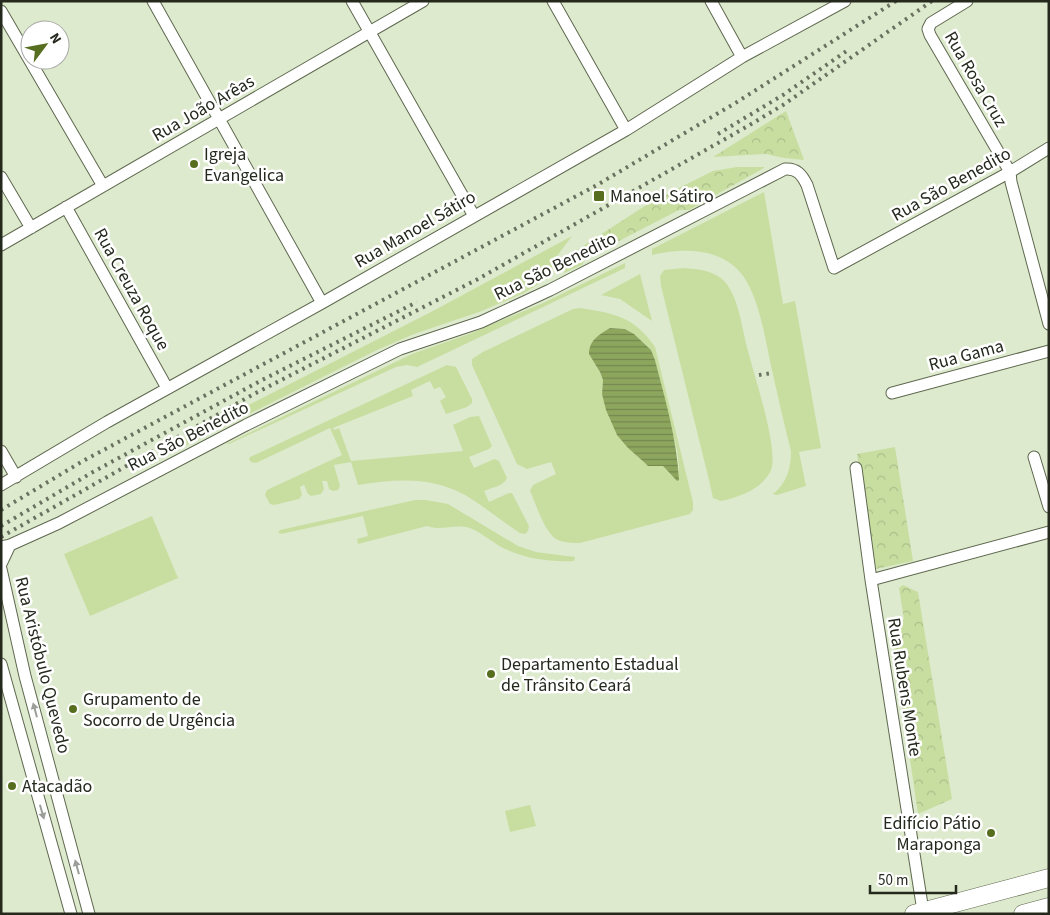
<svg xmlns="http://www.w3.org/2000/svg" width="1050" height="915" font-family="'Source Sans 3',sans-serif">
  <defs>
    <pattern id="park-crowns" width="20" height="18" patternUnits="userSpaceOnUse" patternTransform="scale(1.25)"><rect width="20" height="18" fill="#c8dea1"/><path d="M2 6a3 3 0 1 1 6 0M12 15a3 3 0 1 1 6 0" fill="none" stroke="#acbe8a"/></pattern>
    <pattern id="water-rules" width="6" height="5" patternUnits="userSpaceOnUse" patternTransform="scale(1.25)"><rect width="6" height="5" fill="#8da65e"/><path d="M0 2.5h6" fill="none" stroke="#73874d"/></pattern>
  </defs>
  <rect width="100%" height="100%" fill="#deeacd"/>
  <path fill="#c8dea1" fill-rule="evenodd" d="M764 192 783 304 795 301 821 448 799 452 806 486 777 495 773 494C787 483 791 468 791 451 784 424 778 397 772 370 765 340 759 288 735 267 713 247 678 249 652 255V249Z
    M572 236 557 256 550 277 524 293 479 312 414 334 377 350 165 456 164 448 431 312Z
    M625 263V268L417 367 407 365 396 367 229 444H226L412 354 469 334 543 303Z
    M683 268C697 269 711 270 722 279 739 294 742 330 748 351 754 375 779 449 771 470 763 489 739 497 721 501L713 498 709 480 661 286 660 276 664 270Z
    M640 274 652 321 620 299 601 295Z
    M580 308C614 313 635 317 655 347L693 502V510L690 514 580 543C572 543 563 543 556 539 544 531 536 504 530 491L533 485 556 474 551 462 527 469 517 464 472 365V359L483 352 573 309ZM610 328 625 329 634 334 651 350 655 360 677 450 679 468 677 481 663 466H649L628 448 602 394 603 380 597 365Z
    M447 365 456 367 472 399V403L467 407 446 414 440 401 446 397 440 387 434 389 430 381 411 390 413 396 333 428 334 430 339 428 351 461 463 451 453 425 470 417 479 416 492 446 489 449 469 457 474 468 494 459 499 461 507 478C503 487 492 487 484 491L489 502 509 493H512L529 526 528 531 525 534 520 533C501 521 484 506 465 495 431 476 396 479 358 485L351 462 334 465 340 486 338 490 333 491 329 489 327 481H322L324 489 321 494 311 496 308 494 304 485 300 487 302 495 299 499 274 505 270 504 265 495 267 490 342 455 330 428 256 463 251 462 249 459 250 457Z
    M415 500H426L448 504 518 546 536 552 575 557 574 561C549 562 526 559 503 548 492 542 476 528 465 527 452 525 440 531 427 526L358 544 357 539 368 536 363 516 281 534 278 532 280 530Z
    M152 516 178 578 90 616 64 554Z
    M530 805 536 826 510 832 505 811Z"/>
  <path fill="url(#park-crowns)" d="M786 111 804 160 784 158 766 154 713 157Z
    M737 167H764V168L689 210H679L586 258 582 265 564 273 569 255 651 202 713 171Z
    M895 447 913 561 876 569 857 454Z
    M903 585 918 592 952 799 918 814 890 623 904 619 899 588Z"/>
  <path fill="url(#water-rules)" d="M610 328 625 329 634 334 651 350 655 360C665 399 677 439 679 480L677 481 663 466H648L645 463 628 448 617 435 606 410 602 394 603 380 600 372 589 354C589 340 599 335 610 328Z"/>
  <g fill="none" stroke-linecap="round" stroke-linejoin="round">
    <g stroke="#5e684f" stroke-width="13">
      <path id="street" d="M153 1 322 303
        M352 1 474 216
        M553 1 626 130
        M711 1 742 57
        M967 1 931 23 928 29 930 35 1010 172 1011 182 1049 324
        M1 11 103 186
        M1 177 31 228
        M66 207 167 388
        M1 245 423 1
        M892 393 1049 351
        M1 451 16 477
        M1034 457 1049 507
        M856 468 871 580 923 911
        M1 485 107 422 322 303 626 130 742 57 845 1
        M1 547 10 545 59 523 246 425 400 349 481 322 550 290 785 169C797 168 802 175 807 185L834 268 1010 172 1049 148
        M1 564 10 545
        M1 569 25 676 89 914
        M871 580 1049 532
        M1 664 71 914"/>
    </g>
    <g stroke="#5e684f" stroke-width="19">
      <path id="primary" d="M914 914 1049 878
        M1023 914 1049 907"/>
    </g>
    <use href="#street" stroke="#fff" stroke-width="11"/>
    <use href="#primary" stroke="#fff" stroke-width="18"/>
    <path stroke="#6a7160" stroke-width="4" stroke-dasharray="2.5 5" stroke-linecap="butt" d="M718 134 783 95 848 50
      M759 375 772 373
      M1 510 83 461 597 185 737 102 896 1
      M1 526 93 472 262 380 417 302
      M1 537 252 395 478 279 748 126 783 105 932 1"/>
  </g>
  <defs><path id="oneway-solid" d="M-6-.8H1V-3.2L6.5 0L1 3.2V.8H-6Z" transform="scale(1.25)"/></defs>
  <g fill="#9c9e99">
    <use href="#oneway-solid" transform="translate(35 710) rotate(-105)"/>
    <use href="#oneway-solid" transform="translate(42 812) rotate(74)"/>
    <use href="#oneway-solid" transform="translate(77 867) rotate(-105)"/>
  </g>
  <g fill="#576e1f" stroke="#fff" stroke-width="2">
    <circle cx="194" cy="164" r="5"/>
    <rect x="593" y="190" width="12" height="12" rx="2.5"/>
    <circle cx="491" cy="674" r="5"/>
    <circle cx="73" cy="709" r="5"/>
    <circle cx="12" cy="786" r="5"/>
    <circle cx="991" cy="833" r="5"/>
  </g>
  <g text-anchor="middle" stroke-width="5" stroke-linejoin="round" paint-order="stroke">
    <g font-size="18" fill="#24281d" stroke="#fff">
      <text transform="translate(976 79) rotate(60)" y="6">Rua Rosa Cruz</text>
      <text transform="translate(203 108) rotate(-30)" y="6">Rua João Arêas</text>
      <text transform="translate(951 184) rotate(-29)" y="6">Rua São Benedito</text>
      <text transform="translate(415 229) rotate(-30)" y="6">Rua Manoel Sátiro</text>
      <text transform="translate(555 266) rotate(-26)" y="6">Rua São Benedito</text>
      <text transform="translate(132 289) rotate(61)" y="6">Rua Creuza Roque</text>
      <text transform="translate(966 355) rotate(-15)" y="6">Rua Gama</text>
      <text transform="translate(188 436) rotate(-27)" y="6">Rua São Benedito</text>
      <text transform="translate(43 665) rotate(76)" y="6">Rua Aristóbulo Quevedo</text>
      <text transform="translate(905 687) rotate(81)" y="6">Rua Rubens Monte</text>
    </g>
    <g font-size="18" fill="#24281d" stroke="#fff" text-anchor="start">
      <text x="204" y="160">Igreja<tspan x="204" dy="21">Evangelica</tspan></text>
      <text x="610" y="202">Manoel Sátiro</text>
      <text x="501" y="670">Departamento Estadual<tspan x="501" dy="21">de Trânsito Ceará</tspan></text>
      <text x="83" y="705">Grupamento de<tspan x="83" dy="21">Socorro de Urgência</tspan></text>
      <text x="22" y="792">Atacadão</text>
      <text x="981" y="829" text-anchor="end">Edifício Pátio<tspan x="981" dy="21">Maraponga</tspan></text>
    </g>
  </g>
  <rect width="1050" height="915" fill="none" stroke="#24281d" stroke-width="5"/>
  <g transform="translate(45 45) rotate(58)"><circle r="24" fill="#ffffff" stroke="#a7a9a5"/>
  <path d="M0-4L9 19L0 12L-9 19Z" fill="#576e1f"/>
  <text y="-8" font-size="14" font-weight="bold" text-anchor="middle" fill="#24281d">N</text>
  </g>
  <path d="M870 885v8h86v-8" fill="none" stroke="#24281d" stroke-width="2.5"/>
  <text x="878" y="885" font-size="15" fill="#24281d" stroke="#ffffff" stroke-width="4" paint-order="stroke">50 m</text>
</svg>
